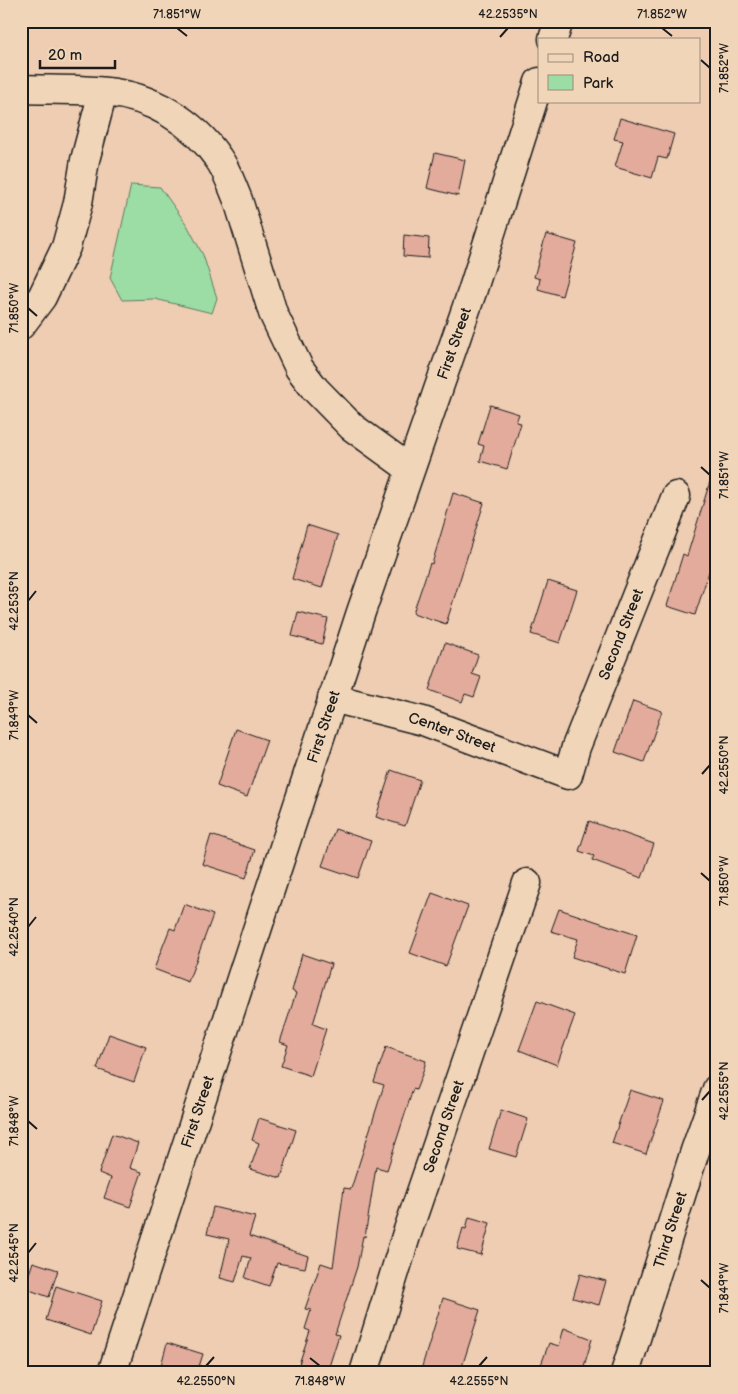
<svg xmlns="http://www.w3.org/2000/svg" width="738" height="1394" font-family="'Balsamiq Sans',sans-serif">
  <rect width="100%" height="100%" fill="#efcdb3"/>
  <filter id="ink" filterUnits="userSpaceOnUse"><feTurbulence type="fractalNoise" baseFrequency=".02" numOctaves="2"/><feDisplacementMap in="SourceGraphic" scale="10" xChannelSelector="R" yChannelSelector="G"/><feConvolveMatrix kernelMatrix="1 2 1 2 8 2 1 2 1" color-interpolation-filters="sRGB"/></filter>
  <g filter="url(#ink)">
    <path fill="#9cdca5" stroke="#5c7c60" d="M131 185 160 187 187 225 203 255 217 298 212 313 155 299 122 300 110 278Z"/>
    <path fill="#e3ab9c" stroke="#1c1c1c" d="M620 118 674 134 667 159 658 157 652 178 615 167 623 141 614 139Z
      M435 153 465 160 458 196 427 188Z
      M546 234 577 243 562 296 538 289 540 279 534 277Z
      M404 235 429 238 428 258 403 256Z
      M490 405 519 414 516 422 521 423 507 469 480 461 484 446 478 444Z
      M712 475 717 476V547L695 615 667 606 683 554 687 556Z
      M453 493 484 503 446 624 413 613 430 563 432 564Z
      M307 525 338 535 322 588 292 579Z
      M548 581 577 590 560 643 531 634Z
      M298 612 328 619 322 644 292 636Z
      M445 643 478 655 472 674 481 677 474 697 465 694 462 702 429 690Z
      M633 701 662 711 644 762 615 752Z
      M236 729 267 740 247 797 217 786Z
      M391 770 420 780 405 826 376 817Z
      M589 821 654 844 642 878 592 860 594 856 579 851Z
      M335 829 371 841 358 878 322 866Z
      M211 835 255 850 246 878 202 864Z
      M432 893 468 906 446 966 410 953Z
      M184 904 213 915 188 982 154 969 170 928 175 930Z
      M559 909 637 935 625 974 572 957 578 939 551 931Z
      M302 954 331 964 313 1024 326 1029 311 1076 281 1066 288 1045 280 1042 296 993 292 991Z
      M537 1001 575 1015 557 1065 519 1050Z
      M109 1034 146 1047 134 1082 97 1069Z
      M386 1047 426 1061 423 1072 416 1090 413 1089 387 1170 376 1167 365 1237 363 1236 357 1267 335 1334 339 1335 327 1373H296L310 1331 305 1329 311 1310 305 1309 321 1263 333 1267 344 1188 351 1189 384 1085 374 1082Z
      M630 1090 664 1101 646 1154 612 1143Z
      M501 1110 528 1119 516 1157 489 1149Z
      M259 1118 296 1130 281 1178 250 1169 259 1143 252 1140Z
      M112 1134 138 1143 130 1168 142 1172 130 1207 104 1198 111 1178 99 1173Z
      M213 1207 255 1217 249 1236 308 1256 305 1268 277 1263 269 1286 245 1278 251 1258 243 1256 235 1282 220 1278 229 1239 207 1234Z
      M469 1217 490 1223 481 1255 457 1249 463 1228 466 1229Z
      M33 1262 58 1270 49 1297 24 1288Z
      M580 1274 606 1281 599 1305 573 1298Z
      M56 1286 102 1301 91 1335 46 1320Z
      M443 1298 480 1310 460 1373H420Z
      M564 1328 592 1339 582 1373H538L549 1343 559 1346Z
      M167 1343 203 1354 197 1373H159Z"/>
    <g fill="none" stroke-linecap="round" stroke-linejoin="round">
      <g stroke="#1c1c1c" stroke-width="31">
        <g id="minor">
          <path d="M553 39 559 21"/>
          <path d="M21 89C49 90 78 89 106 92 150 96 193 121 218 158 227 170 232 186 238 200L273 313 299 368 315 389 352 427 410 469"/>
          <path d="M21 325 42 297 66 247 78 203 85 160 103 92"/>
          <path id="s1" d="M332 698 423 721 568 775 576 747 676 496"/>
          <path id="s2" d="M112 1373 361 612 472 292 539 82"/>
          <path id="s3" d="M364 1373 406 1236 527 883"/>
          <path id="s4" d="M625 1373 695 1151 717 1089"/>
        </g>
      </g>
      <use href="#minor" stroke="#f1d5b8" stroke-width="28"/>
    </g>
  </g>
  <path fill="none" stroke="#1c1c1c" stroke-width="2" d="M177 28 187 36M662 28 672 36M500 37 508 28M701 60 710 68M28 308 37 316M701 467 710 475M28 601 36 591M28 715 37 723M702 774 710 765M701 873 710 881M28 927 36 917M702 1100 710 1091M28 1121 37 1129M28 1253 36 1243M701 1280 710 1288M310 1358 320 1366M206 1366 214 1357M479 1366 487 1357"/>
  <g text-anchor="middle" stroke-width="5" stroke-linejoin="round" paint-order="stroke">
    <g font-size="15" fill="#1c1c1c" stroke="#f1d5b8">
      <text dy="5" stroke="none"><textPath href="#s2" startOffset="1085">First Street</textPath></text>
      <text dy="5" stroke="none"><textPath href="#s1" startOffset="399">Second Street</textPath></text>
      <text dy="5" stroke="none"><textPath href="#s2" startOffset="680">First Street</textPath></text>
      <text dy="5" stroke="none"><textPath href="#s1" startOffset="125">Center Street</textPath></text>
      <text dy="5" stroke="none"><textPath href="#s2" startOffset="275">First Street</textPath></text>
      <text dy="5" stroke="none"><textPath href="#s3" startOffset="259">Second Street</textPath></text>
      <text dy="5" stroke="none"><textPath href="#s4" startOffset="150">Third Street</textPath></text>
    </g>
  </g>
  <rect width="738" height="1394" fill="none" stroke="#f1d5b8" stroke-width="55"/>
  <rect x="538" y="38" width="162" height="65" fill="#f1d5b8" stroke="#9c8b7a"/>
  <rect x="548" y="54" width="25" height="8" fill="#f1d5b8" stroke="#9c8b7a"/>
  <text x="583" y="62" font-size="15" fill="#1c1c1c">Road</text>
  <rect x="548" y="75" width="25" height="15" fill="#9cdca5" stroke="#9c8b7a"/>
  <text x="583" y="88" font-size="15" fill="#1c1c1c">Park</text>
  <path d="M40 60v8h75v-8" fill="none" stroke="#1c1c1c" stroke-width="2.5"/>
  <text x="48" y="60" font-size="15" fill="#1c1c1c" stroke="#f1d5b8" stroke-width="4" paint-order="stroke">20 m</text>
  <rect x="28" y="28" width="682" height="1338" fill="none" stroke="#1c1c1c" stroke-width="2"/>
  <g font-size="12" text-anchor="middle" fill="#1c1c1c">
    <text x="177" y="18">71.851°W</text>
    <text x="508" y="18">42.2535°N</text>
    <text x="662" y="18">71.852°W</text>
    <text transform="translate(724 68) rotate(-90)" y="4">71.852°W</text>
    <text transform="translate(14 308) rotate(-90)" y="4">71.850°W</text>
    <text transform="translate(724 475) rotate(-90)" y="4">71.851°W</text>
    <text transform="translate(14 601) rotate(-90)" y="4">42.2535°N</text>
    <text transform="translate(14 715) rotate(-90)" y="4">71.849°W</text>
    <text transform="translate(724 765) rotate(-90)" y="4">42.2550°N</text>
    <text transform="translate(724 881) rotate(-90)" y="4">71.850°W</text>
    <text transform="translate(14 927) rotate(-90)" y="4">42.2540°N</text>
    <text transform="translate(724 1091) rotate(-90)" y="4">42.2555°N</text>
    <text transform="translate(14 1121) rotate(-90)" y="4">71.848°W</text>
    <text transform="translate(14 1253) rotate(-90)" y="4">42.2545°N</text>
    <text transform="translate(724 1288) rotate(-90)" y="4">71.849°W</text>
    <text x="206" y="1385">42.2550°N</text>
    <text x="320" y="1385">71.848°W</text>
    <text x="479" y="1385">42.2555°N</text>
  </g>
</svg>
